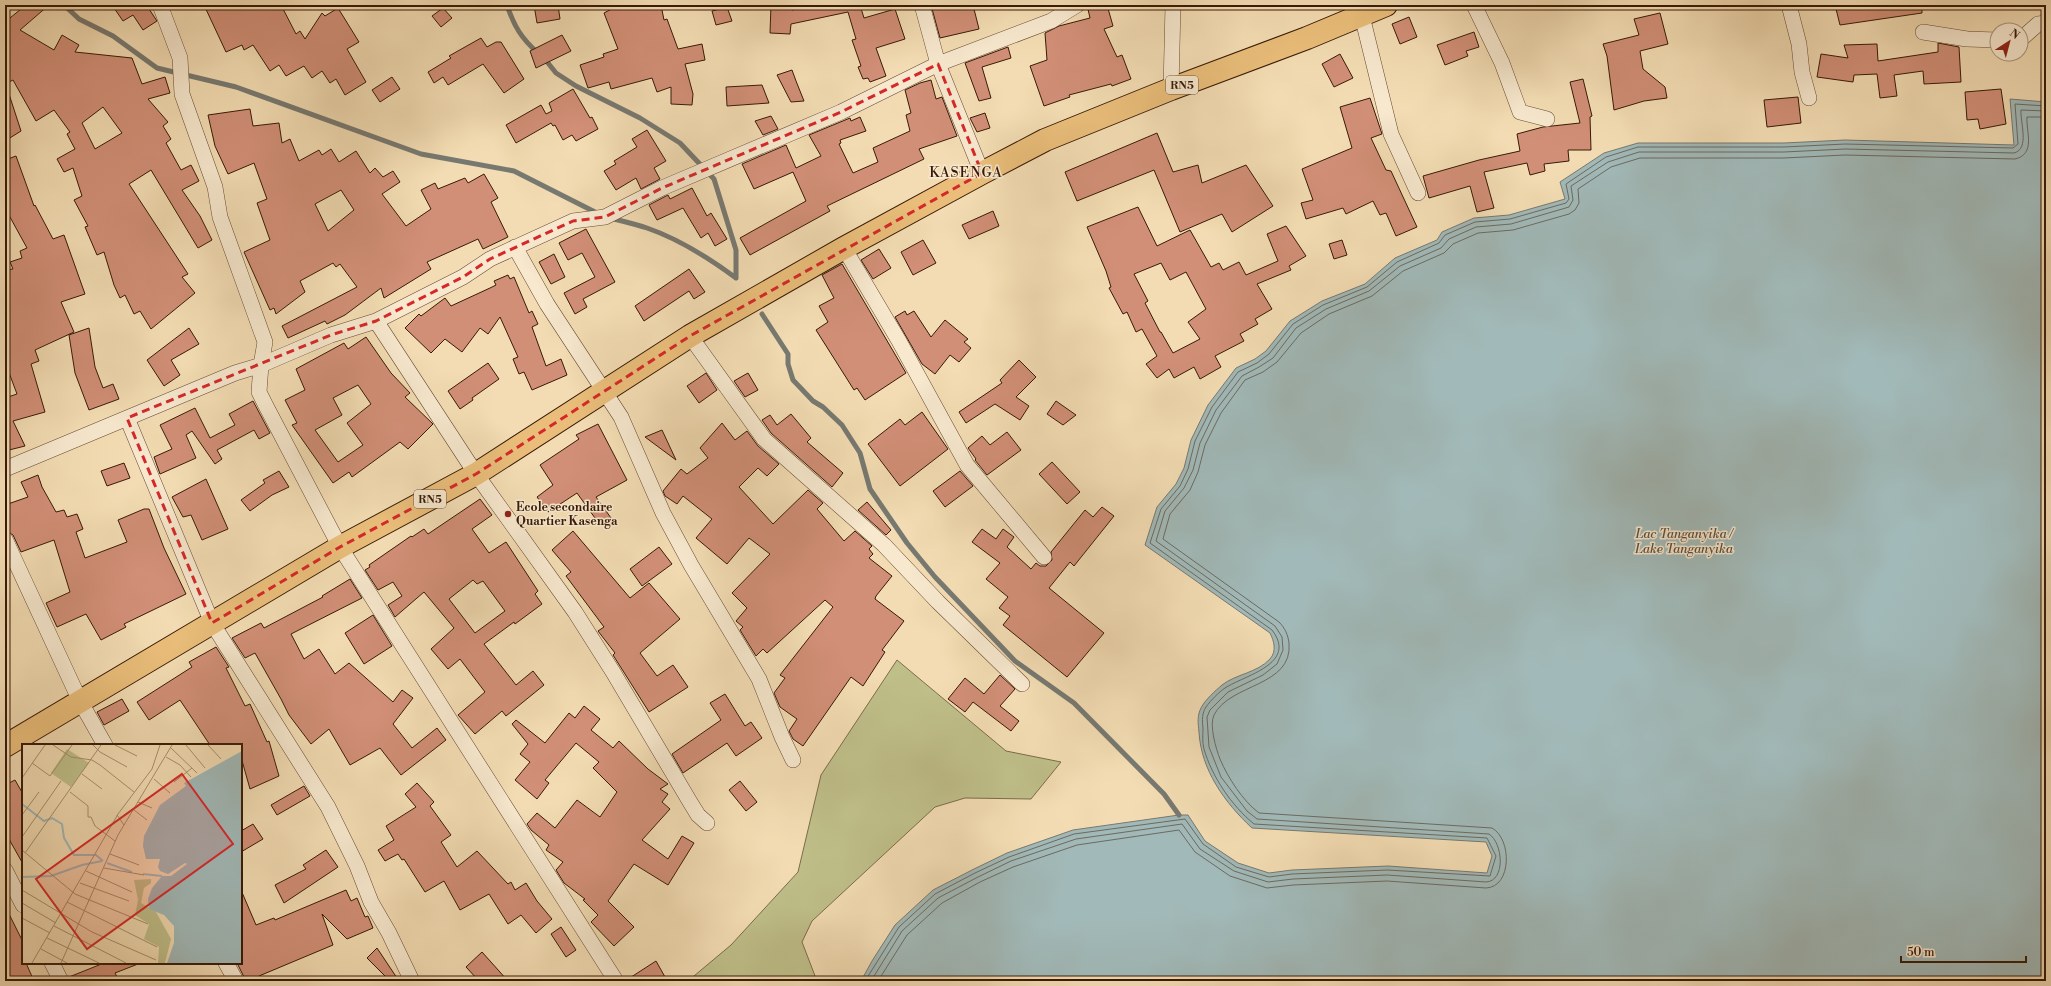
<svg xmlns="http://www.w3.org/2000/svg" width="2051" height="986" font-family="'Libre Bodoni',serif">
  <rect width="100%" height="100%" fill="#f3dcb3"/>
  <filter id="stains"><feTurbulence type="fractalNoise" baseFrequency=".005" numOctaves="4"/><feColorMatrix values="0 0 0 0 .2 0 0 0 0 .09 0 0 0 0 .02 0 0 0 .5 -.17"/></filter>
  <radialGradient id="worn" r=".72"><stop offset=".6" stop-color="#630" stop-opacity="0"/><stop offset="1" stop-color="#630" stop-opacity=".3"/></radialGradient>
  <path fill="#bfbf8a" stroke="#7c6c48" d="M897 660 1006 751 1061 762 1031 799 965 798 935 807 812 921 802 942 817 981H688L731 945 798 872 821 775Z"/>
  <path fill="#a1b9b8" stroke="#777971" d="M2010 99 2046 102V981H861L872 961 895 925 933 890 974 869 1007 853 1073 830 1179 815H1188L1205 841 1238 863 1269 873 1292 870 1388 866 1487 873 1492 856 1486 842 1252 828C1225 803 1201 770 1199 732 1198 723 1197 716 1201 708 1205 700 1215 691 1222 685 1236 674 1257 673 1270 659 1277 651 1274 641 1270 633L1145 545 1157 507 1176 484 1184 468 1191 440 1208 405 1236 368 1255 359 1266 351 1290 321 1322 301 1365 284 1395 258 1437 240 1442 232 1474 218 1509 215 1565 199 1560 182 1604 153 1638 143H1784L1845 140 2014 145Z"/>
  <g fill="none" stroke-linecap="round" stroke-linejoin="round">
    <path stroke="#6c6a60" stroke-width="1" d="M865 981 899 927 935 894 975 873 1009 857 1074 834 1185 819 1203 844 1236 867 1269 877 1292 874 1387 870 1490 876 1496 856 1487 838 1254 824C1232 806 1212 777 1204 749 1202 742 1203 734 1203 728 1202 720 1202 713 1206 707 1211 700 1219 692 1225 688 1245 675 1298 664 1272 630L1150 543 1161 509 1180 486 1188 469 1195 441 1212 407 1238 372 1257 363 1269 354 1293 324 1323 305 1367 287 1397 262 1439 243 1445 235 1475 222 1510 219 1566 203 1569 199 1566 184 1606 157 1638 147H1784L1845 144 2013 148 2018 144 2015 104 2046 106
      M871 981 902 931 938 898 978 877 1011 861 1076 839 1182 824 1200 849 1234 871 1268 882 1293 879 1387 875 1486 882C1506 881 1503 843 1489 834L1257 819 1247 811 1221 777 1209 747 1207 717 1210 710 1228 692 1263 675 1277 664 1283 650 1282 637 1275 626 1156 541 1165 511 1184 488 1193 470 1200 443 1216 410 1242 376 1259 367 1273 358 1296 328 1326 309 1369 291 1400 266 1441 248 1449 239 1476 227 1511 224 1569 207 1573 200 1571 186 1608 162 1639 152H1784L1845 149 2014 153C2030 149 2020 122 2021 110L2046 111
      M878 981 907 935 942 903 980 882 1013 867 1077 845 1179 830 1195 852 1230 876 1267 888 1293 885 1387 881 1486 888C1512 887 1512 839 1492 828L1259 813C1243 801 1228 778 1220 759 1216 749 1209 725 1214 715 1230 683 1293 687 1289 643 1288 635 1285 628 1279 622L1163 539 1170 514 1190 490 1198 472 1205 445 1221 413 1245 380 1263 372 1277 362 1301 333 1329 314 1372 296 1403 271 1444 253 1453 244 1478 233 1513 230 1569 214 1575 210 1579 203 1578 189 1611 167 1640 158H1784L1845 155 2015 159C2036 154 2026 132 2027 117H2046"/>
    <path stroke="#777971" stroke-width="5" d="M64 5 79 19 113 36 157 68 236 87 421 154 514 171 597 213
      M507 5C514 26 521 38 538 53
      M544 58 556 73 576 86 640 118 680 143 714 179 736 250V278
      M610 218C622 221 635 224 647 228 679 239 709 258 736 278
      M762 314 788 354V364L793 380 813 401 823 407 842 425 860 453 870 489 907 543 935 577 1015 661 1074 703 1164 794 1179 815"/>
  </g>
  <path fill="#d18f77" stroke="#381a07" fill-rule="evenodd" d="M26 5H49L20 30 54 50 62 35 79 45 75 52 132 58 142 84 165 77 170 93 148 99 168 122 163 126 171 139 166 143 181 170 191 165 199 181 182 190 200 216 212 240 198 248 151 170 129 184 188 274 182 277 195 293 151 329 140 311 134 314 125 295 120 298 114 285 104 252 97 255 85 227 88 226 74 200 82 196 73 168 64 172 57 159 75 149 67 134 70 132 54 110 36 121 13 80 5 84V22ZM103 107 122 133 95 149 82 123Z
    M112 5H149L147 6 157 21 143 30 133 15 123 21Z
    M204 5H281L296 34 300 31 305 39 322 13 325 16 338 8 359 42 347 49 366 82 345 95 336 79 330 83 322 71 312 78 304 66 286 76 279 65 270 71 253 45 244 50 242 45 226 52Z
    M534 5H558L560 19 537 23Z
    M619 5H661L664 20 667 19 678 49 702 44 705 60 685 64 693 94 692 105 671 104V87L657 92 652 78 611 89 609 82 588 88 580 65 604 57 603 54 618 49 604 13Z
    M771 5H791L792 10 819 5H860L864 18 895 9 905 39 876 48 886 76 870 82 868 78 863 79 858 67 861 66 852 40 856 39 848 12 791 24 790 34 770 33Z
    M931 5H973L979 29 940 38Z
    M1087 5H1107L1113 26 1104 29 1117 57 1122 55 1131 79 1112 86 1111 84 1069 95 1070 97 1044 106 1030 66 1047 60 1045 33 1059 26 1090 18Z
    M1835 5H1922V13L1840 25Z
    M727 7 732 21 716 25 712 11Z
    M443 8 452 18 441 27 432 16Z
    M1660 13 1668 44 1640 51 1643 69 1665 87 1667 98 1644 101 1614 110 1607 56 1603 44 1639 35 1634 19Z
    M1409 17 1417 37 1400 44 1392 24Z
    M1474 32 1479 47 1466 51 1468 56 1445 65 1437 45Z
    M562 35 571 51 536 68 530 51Z
    M481 38 487 47 496 42H501L524 79 504 93 483 64 448 85 443 77 434 83 428 72 451 58 449 56Z
    M1938 43 1959 47 1961 82 1924 84 1923 71 1894 75 1897 96 1880 98 1877 74 1854 75 1853 82 1817 77 1821 54 1848 58 1844 45 1877 44 1878 61 1938 52Z
    M1008 47 1011 58 982 67 991 98 979 101 965 63Z
    M1340 54 1353 78 1334 87 1322 64Z
    M792 70 796 81 804 101 791 102 777 75Z
    M392 77 400 89 380 102 372 90Z
    M1583 79 1592 116 1590 117 1591 150H1568L1569 161 1544 164 1545 171 1530 175 1527 163 1484 172 1494 208 1477 212 1470 186 1429 198 1423 176 1479 160 1520 151 1517 134 1543 127 1580 123 1570 82Z
    M931 80 936 99 942 97 957 136 919 149 924 159 827 206 830 211 750 255 740 238 806 201 793 172 754 189 742 164 786 145 796 168 821 156 809 135 850 118 851 121 860 117 866 131 840 140 841 143 839 144 853 173 878 162 873 148 910 131 906 115 911 113 905 90 920 83Z
    M762 85 769 103 727 106 726 87Z
    M573 89 590 118 592 117 598 129 576 141 572 135 563 140 555 125 553 126 551 123 516 143 506 125 541 105 546 114 552 111 549 103Z
    M2001 89 2006 124 1980 129 1978 119 1967 120 1965 92Z
    M5 91H8L21 131 5 141Z
    M1798 97 1801 123 1767 127 1764 100Z
    M1370 98 1382 134 1371 138 1386 170 1391 171 1417 227 1396 236 1386 213 1380 215 1373 201 1346 214 1343 208 1306 219 1301 203 1313 200 1302 169 1352 148 1340 107Z
    M250 109 253 126 279 123 282 143 290 139 299 161 319 150 322 155 331 149 339 162 356 151 370 173 375 168 383 177 393 171 400 182 382 194 406 226 431 209 421 190 435 183 438 189 465 178 468 183 484 174 498 198 491 202 508 237 483 249 478 239 427 262 431 269 384 298 381 288 345 315 327 324 325 321 288 338 282 326 357 287 340 264 336 267 333 263 300 281 305 292 276 314 274 308 270 310 244 252 270 240 257 203 267 199 254 163 228 174 215 146 208 115ZM341 190 354 210 328 231 315 204Z
    M985 113 990 128 977 132 970 118Z
    M771 116 778 129 763 135 755 121Z
    M647 130 666 161 654 168 660 179 641 189 636 178 616 190 604 171 616 164 614 161 637 147 632 139Z
    M1157 133 1173 172 1198 165 1202 183 1246 165 1273 206 1232 232 1222 214 1180 232 1154 170 1077 201 1065 172Z
    M16 156 34 206 35 205 53 239 64 235 85 294 61 302 74 332 35 350 39 361 31 364 45 412 13 421 25 446 5 451V398L17 394 5 362V270L13 269 10 262 22 258 20 251 27 248 5 208V160Z
    M692 188 707 216 711 213 727 239 715 246 708 233 701 238 683 208 657 220 649 205 668 195 670 199Z
    M1138 207 1157 246 1190 230 1211 267 1219 263 1223 270 1239 262 1246 275 1278 261 1267 234 1286 226 1306 256 1289 266 1291 270 1257 284 1272 309 1255 319 1258 324 1240 334 1244 341 1215 356 1221 367 1200 379 1194 367 1174 378 1169 369 1157 378 1146 364 1157 356 1142 329 1136 332 1127 312 1123 314 1109 288 1111 287 1106 271 1087 227ZM1161 263 1170 280 1186 272 1206 309 1188 322 1200 339 1173 353 1161 332H1160L1145 303 1148 301 1134 274Z
    M993 211 999 226 969 239 962 225Z
    M586 229 615 282 583 299 587 307 575 314 564 293 595 277 582 253 568 260 559 243Z
    M923 240 936 263 913 275 901 252Z
    M1342 240 1347 255 1334 259 1329 244Z
    M879 249 891 268 873 279 861 260Z
    M554 254 565 277 551 284 539 262Z
    M842 264 906 373 865 400 857 388 854 390 816 330 828 322 819 306 834 298 822 275Z
    M689 269 705 292 694 299 689 291 644 321 635 306Z
    M508 275 510 279 514 277 529 313 532 311 538 324 532 327 546 366 561 359 567 375 532 390 524 372 519 374 513 359 518 357 500 317 488 334 480 328 462 352 445 339 431 353 405 328 419 314 421 316 445 298 451 306 490 288 496 285 494 281Z
    M905 311 907 315 914 311 931 337 945 320 968 339 964 342 971 348 959 362 950 355 935 374 922 364 895 317Z
    M89 328 95 367 103 388 113 384 119 399 89 410 75 373 69 335Z
    M189 328 199 344 171 360 180 375 164 386 147 360Z
    M366 337 391 373 410 393 405 397 433 424 408 449 400 442 352 477 349 472 333 483 292 425 297 423 285 400 305 390 296 369 344 343 348 349ZM358 385 371 404 347 423 363 445 338 462 315 430 342 415 333 398Z
    M1019 360 1036 377 1016 397 1029 406 1020 420 995 404 966 423 959 412 1002 383 1000 380Z
    M488 363 499 379 472 398 473 400 460 409 448 391Z
    M706 373 717 390 699 403 687 386Z
    M748 373 758 390 745 397 734 381Z
    M253 401 270 433 259 439 254 430 217 450 222 459 215 464 192 431 186 435 196 458 160 474 154 457 172 449 160 425 195 408 210 438 235 425 229 414Z
    M1056 401 1076 415 1063 425 1047 414Z
    M922 412 948 449 900 486 868 444 900 419 905 425Z
    M791 414 811 438 807 442 843 473 832 487 771 433 762 420 770 415 777 425Z
    M722 423 735 440 747 431 758 446 779 464 767 476 758 468 739 487 773 524 808 490 823 503 817 509 844 541 855 531 872 546 869 549 873 554 869 558 892 576 876 596 875 599 904 621 882 650 885 652 863 686 851 677 803 746 793 739 789 731 797 719 780 707 774 693 785 678 780 675 833 607 825 600 767 653 763 649 756 656 740 630 743 627 736 621 747 608 732 593 770 554 749 538 727 564 696 538 712 519 683 496 677 504 665 496 663 491 681 469 687 474 708 458 700 448Z
    M598 424 627 480 596 497 611 518 600 525 577 493 548 512 537 497 553 485 540 465 579 439 576 435Z
    M662 430 676 460 645 437Z
    M1007 432 1021 450 987 475 975 460 976 459 968 448 982 436 990 445Z
    M1052 462 1080 492 1067 504 1039 474Z
    M124 463 130 478 107 486 101 471Z
    M279 471 289 487 272 495 250 511 241 500 265 483 263 480Z
    M960 471 973 486 945 507 933 491Z
    M38 475 42 487 56 512 64 510 67 517 77 514 83 529 76 532 85 558 127 542 118 520 144 509H149L164 548 186 594 124 624 126 627 101 640 86 614 57 627 46 603 70 592 54 540 21 552 13 535 5 530V505L28 497 21 482Z
    M206 479 228 529 202 540 191 515 183 517 172 497Z
    M480 499 492 515 472 529 489 553 506 542 538 591 535 594 542 604 515 624 514 622 484 644 516 685 533 671 544 685 506 716 502 711 475 734 458 715 485 692 460 659 448 669 431 649 454 628 424 592 395 617 388 605 402 596 393 582 378 590 365 570 370 567 369 565 411 536 412 537 424 529 428 534ZM473 580 477 584 483 581 505 611 475 633 449 599Z
    M867 502 891 530 886 535 858 510Z
    M1102 507 1114 516 1074 566 1070 562 1049 588 1104 633 1067 677 1003 625 1010 616 999 608 1008 597 986 579 1000 563 972 542 982 529 996 539 1003 529 1014 537 1007 547 1031 569 1036 563 1040 566H1046L1052 560 1051 552 1085 510 1093 517Z
    M573 531 630 598 649 583 680 619 640 653 657 676 673 665 688 687 649 712 613 655 615 653 598 631 604 627 566 576 571 572 552 550Z
    M659 547 672 564 642 586 630 569Z
    M350 579 362 598 291 634 304 659 319 649 335 674 349 663 393 702 402 690 413 698 393 724 412 748 437 728 446 740 401 775 380 748 350 765 329 729 311 744 289 715 281 699 255 653 245 658 232 638 261 623 264 628 323 597 322 596Z
    M373 615 392 646 364 664 345 633Z
    M216 647 229 667 226 668 245 706 250 704 267 742 269 741 279 776 250 789 241 757V745H210L180 700 149 720 137 702 192 667 189 662Z
    M1000 675 1015 689 1000 706 1019 721 1011 731 973 702 965 712 948 699 965 678 984 694Z
    M725 694 745 726 751 722 762 738 736 756 727 743 683 773 672 754 721 720 710 703Z
    M122 699 129 711 104 725 97 712Z
    M584 706 600 719 591 730 613 748 619 741 648 769 668 784 660 789 668 794 662 802 670 809 642 840 668 859 682 836 694 843 668 885 634 864 608 901 634 927 614 946 591 922 598 915 583 900 585 899 564 883 556 870 563 862 546 850 549 845 531 830 527 824 537 813 555 828 577 800 600 817 617 792 593 768 599 762 576 743 545 780 549 783 537 799 515 780 530 762 520 754 528 744 512 724 516 720 545 743 569 713 575 718Z
    M15 780 23 794V864L5 832V785Z
    M740 781 757 802 746 811 729 790Z
    M417 783 434 802 430 806 451 835 441 842 457 867 477 851 508 884 511 882 515 890 526 883 537 901 552 919 536 933 521 915 508 924 489 894 460 910 444 881 425 892 404 859 402 860 398 854 385 861 378 850 394 840 386 826 416 807 405 794Z
    M304 786 310 796 277 815 271 805Z
    M253 824 263 839 241 852V831Z
    M326 850 338 867 284 903 275 885 306 869 303 865Z
    M241 890 256 925 274 918 275 920 346 890 351 901 357 898 365 917 368 916 373 928 347 939 322 914 333 945 259 976 260 981H246L237 963H241Z
    M5 906 23 942V963H26L34 981H5Z
    M561 927 576 950 566 957 551 934Z
    M377 948 399 981H390L367 958Z
    M482 952 508 981H479L466 967Z
    M656 961 665 977 658 981H625Z
    M104 963 138 964 115 973 119 981H70L69 977Z"/>
  <g fill="none" stroke-linecap="round" stroke-linejoin="round">
    <g stroke="#674a32" stroke-width="16">
      <path id="minor" d="M160 5 180 58 182 94 215 187 220 217 265 342 261 365 259 392 266 406 340 547 616 981
        M922 5 938 64 982 173
        M1474 5 1502 63 1520 112 1547 119
        M1789 5 1799 44 1802 72 1809 98
        M1362 16 1391 134 1418 193
        M1923 32 1967 39 1997 40
        M2021 39 2038 24 2046 23
        M1171 89 1173 5
        M515 247 547 304 621 417 663 513 691 565 759 679 782 737 793 760
        M844 248 899 341 967 465 1044 557
        M376 321 476 474 575 612 613 672 690 802 698 815 707 823
        M690 336 764 439 884 545 938 602 1022 684
        M127 418 212 623 328 807 357 866 371 902 389 933 412 981
        M5 469 235 373 261 365 331 335 376 321 463 277 490 259 573 221 605 217 662 188 841 112 938 64 1051 21 1077 5
        M5 539 80 701 105 745
        M5 870 23 905
        M52 963 61 981
        M226 963 236 981"/>
    </g>
    <g stroke="#381a07" stroke-width="24">
      <path id="trunk" d="M5 746 340 547 476 474 690 336 844 248 982 173 1045 140 1171 89 1307 38 1386 5"/>
    </g>
    <use href="#minor" stroke="#f7e8ce" stroke-width="15"/>
    <use href="#trunk" stroke="#eabe7a" stroke-width="22"/>
  </g>
  <path fill="none" stroke="#d62828" stroke-width="3" stroke-dasharray="8 5" stroke-linejoin="round" d="M938 64 982 173 690 336 476 474 340 547 212 623 127 418 331 335 376 321 463 277 490 259 573 221 605 217 662 188 841 112Z"/>
  <circle fill="#8f2418" stroke="#f7e8ce" stroke-width="1.5" cx="508" cy="514" r="4"/>
  <g text-anchor="middle" stroke-width="3" stroke-linejoin="round" paint-order="stroke">
    <g fill="#f7e8ce" stroke="#715843" stroke-width="1">
      <rect x="1166" y="76" width="32" height="18" rx="3"/>
      <rect x="414" y="490" width="32" height="18" rx="3"/>
    </g>
    <g font-size="11" font-weight="bold" fill="#381a07">
      <text x="1182" y="89">RN5</text>
      <text x="430" y="503">RN5</text>
    </g>
    <g font-size="12" font-weight="bold" fill="#381a07" stroke="#f7e8ce" text-anchor="start">
      <text x="516" y="511">Ecole secondaire<tspan x="516" dy="14">Quartier Kasenga</tspan></text>
    </g>
    <g font-size="13" font-style="italic" fill="#584a3c" stroke="#f7e8ce">
      <text x="1684" y="538">Lac Tanganyika /<tspan x="1684" dy="15">Lake Tanganyika</tspan></text>
    </g>
    <g font-size="14" letter-spacing="1" fill="#381a07" stroke="#f7e8ce">
      <text x="966" y="177">KASENGA</text>
    </g>
  </g>
  <g transform="translate(22 744)">
    <rect width="220" height="220" fill="#f3dcb3"/>
    <path d="M45 5 67 19 49 43 29 29ZM129 135V139L122 144 119 159 134 168 149 195 143 219H136L137 203 122 195 127 180 113 171 116 156 112 136Z" fill="#bfbf8a"/>
    <path d="M220 7V219H145L152 199V182L142 171 127 165 126 155 130 144 140 132H149L165 120 163 119 146 130 138 127 136 123 138 115H124L121 102 122 92 138 61 164 42 162 39Z" fill="#a1b9b8"/>
    <path fill="none" stroke="#a1b9b8" stroke-width="2" d="M0 60 22 77 30 74 40 80 42 94 52 111H74L81 117M85 119 110 128M121 130 140 132M0 133 29 132 60 121 80 117"/>
    <path fill="none" stroke="#a88e6e" stroke-width="1" d="M31 1 49 13 70 16 78 21 112 48M71 1 78 8 105 23M93 1 115 12M164 1 183 24M186 1 199 15M149 4 175 29M144 13 158 21 169 33M10 19 28 32 50 1M60 30 80 45M0 34 23 1M132 35 148 49M152 38 170 24M48 48 66 62V73H69L73 82 93 97M116 58 130 64M112 66 125 76M0 71 17 48M95 71 102 81M0 93 39 37M0 106 53 150 126 180M3 109 79 1M88 110 117 121M82 124 122 131M64 127 110 148M58 139 107 157M0 146 70 188 134 216M45 158 135 203M0 159 34 179M0 174 28 189M32 182 104 219M25 194 77 219M19 205 45 219M10 219 96 70 130 25 138 1M39 219 96 91 150 1"/>
    <path fill="#d62828" fill-opacity="0.15" stroke="#d62828" stroke-width="2" d="M160 30 211 100 65 205 14 135Z"/>
    <rect width="220" height="220" fill="none" stroke="#381a07" stroke-width="2"/>
  </g>
  <rect width="2051" height="986" fill="none" stroke="#f3dcb3" stroke-width="20"/>
  <rect x="6" y="6" width="2039" height="974" fill="none" stroke="#381a07" stroke-width="2"/>
  <rect x="10" y="10" width="2031" height="966" fill="none" stroke="#381a07"/>
  <g transform="translate(2009 42) rotate(36)"><circle r="19" fill="#f7e8ce" stroke="#ab967e"/>
  <path d="M0-3L7 15L0 10L-7 15Z" fill="#8f2418"/>
  <text y="-6" font-size="11" font-weight="bold" text-anchor="middle" fill="#381a07">N</text>
  </g>
  <path d="M1901 956v6h125v-6" fill="none" stroke="#381a07" stroke-width="2"/>
  <text x="1907" y="956" font-size="12" fill="#381a07" stroke="#f7e8ce" stroke-width="3" paint-order="stroke">50 m</text>
  <rect width="100%" height="100%" filter="url(#stains)"/>
  <rect width="100%" height="100%" fill="url(#worn)"/>
</svg>
